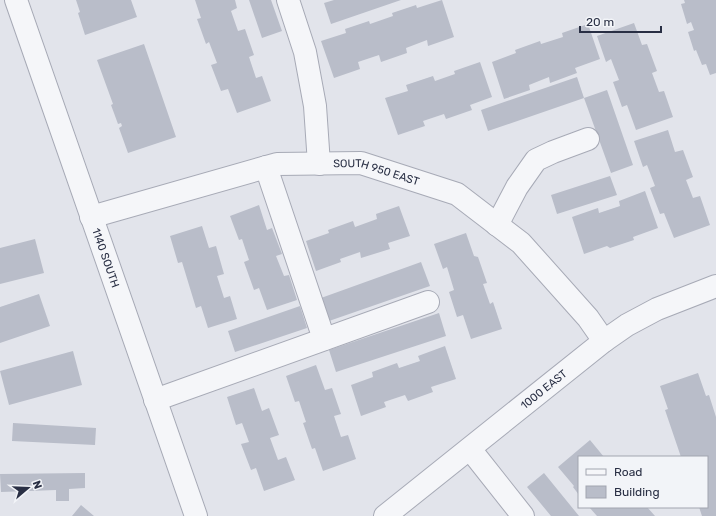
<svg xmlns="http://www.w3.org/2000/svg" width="716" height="516" font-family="Rubik,sans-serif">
  <rect width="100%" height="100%" fill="#e2e4eb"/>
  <path fill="#b9bdc9" d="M76 0H131L137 17 85 35 78 13 80 12Z
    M195 0H235L237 8 231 11 238 31 245 29 254 55 249 57 256 78 262 76 271 101 237 113 228 89 221 91 211 65 217 63 209 42 206 44 197 19 201 18Z
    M249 0H271L282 31 262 38Z
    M334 0H401L331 24 324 3Z
    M442 0 454 37 428 46 427 40 406 48 407 53 381 62 379 55 358 62 360 69 334 78 321 41 346 33 345 29 369 21 370 24 393 16 392 13 416 5 417 8Z
    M684 0H716V73L710 75 706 64 702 65 696 50 694 51 688 32 694 30 691 22 687 24 681 4 685 3Z
    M634 23 642 45 647 44 657 71 652 73 659 92 664 91 673 117 636 130 627 105 622 107 613 82 619 80 611 59 606 62 597 36Z
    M588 24 600 59 575 68 577 73 550 83 549 77 529 85 530 90 504 99 492 62 516 53 515 50 540 41 541 44 563 37 562 33Z
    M144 44 176 137 128 153 119 128 122 126 121 123 118 124 111 105 113 104 97 60Z
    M480 62 492 97 470 105 472 110 446 119 444 114 423 121 425 126 398 135 385 98 408 91 406 85 433 76 435 81 455 74 454 71Z
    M577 77 584 98 488 131 481 110Z
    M607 90 633 165 611 173 584 98Z
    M668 130 675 152 683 150 693 177 686 180 693 198 700 196 710 225 674 238 664 213 660 214 650 188 655 186 647 165 643 167 634 141Z
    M610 176 617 195 557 214 551 195Z
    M645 191 658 228 633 237 634 240 610 248 607 246 584 254 572 217 598 208 599 213 620 206 619 201Z
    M259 205 267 230 272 228 282 254 276 256 284 276 289 275 297 300 267 310 259 288 254 290 244 262 249 260 242 239 239 240 230 216Z
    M399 206 410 236 388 243 390 249 361 258 360 252 340 259 341 262 316 271 306 241 329 233 328 230 353 221 355 227 377 219 376 214Z
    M202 226 209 248 216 246 224 274 217 276 224 298 230 296 237 319 208 328 201 306 196 308 182 262 178 263 170 236Z
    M466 233 474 256 478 257 487 283 483 284 490 304 493 302 502 329 471 339 463 315 457 317 449 292 454 290 447 267 443 269 434 244Z
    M35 239 44 273 0 284V248Z
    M421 262 430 286 329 321 321 298Z
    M39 294 50 326 0 343V307Z
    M300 306 307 328 235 352 228 331Z
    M439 313 446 336 336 372 329 350Z
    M445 346 456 379 431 387 433 392 408 401 405 395 384 402 386 407 361 416 351 385 373 377 372 372 397 363 399 368 420 361 418 356Z
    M73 351 82 385 9 405 0 371Z
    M316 365 325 390 332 388 341 414 334 416 341 437 348 435 356 459 323 471 315 448 312 449 303 423 306 422 299 401 295 402 286 376Z
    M698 373 706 396 709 395 716 417V516H702L699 507H707V457H681L665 410 668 409 660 386Z
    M254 388 262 411 269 408 279 435 270 438 278 460 286 457 295 480 264 491 256 468 251 470 241 444 249 442 242 423 236 425 227 397Z
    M13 423 96 428 95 445 12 441Z
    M590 440 604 457H579V495L573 487 574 486 558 467Z
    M85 473V488L69 489V501H56V490L1 492 0 474Z
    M544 473 579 516H551L527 487Z
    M81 505 94 516H72Z
    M589 507H647L655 516H597Z"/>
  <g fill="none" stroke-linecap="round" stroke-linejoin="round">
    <g stroke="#a7aab6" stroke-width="24">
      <g id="minor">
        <path id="s1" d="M16 0 196 516"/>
        <path d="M288 0 305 52 315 106 319 164"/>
        <path d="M266 167 324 339"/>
        <path id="s2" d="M91 217 277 164 361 163 457 194 521 243 588 318 604 341"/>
        <path d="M497 225 517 187 536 160 553 152 588 139"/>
        <path d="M155 400 428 302"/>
        <path d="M470 449 523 516"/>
        <path id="s3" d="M385 516 604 341 627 325 657 309 716 286"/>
      </g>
    </g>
    <use href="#minor" stroke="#f5f6f9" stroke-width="22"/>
  </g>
  <g text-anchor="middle" stroke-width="3.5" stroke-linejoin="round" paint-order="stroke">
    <g font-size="11" fill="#292f44" stroke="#f2f4f8">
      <text dy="4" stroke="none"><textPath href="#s2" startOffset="294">SOUTH 950 EAST</textPath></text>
      <text dy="4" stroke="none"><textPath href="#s1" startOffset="273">1140 SOUTH</textPath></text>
      <text dy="4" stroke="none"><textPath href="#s3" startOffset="203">1000 EAST</textPath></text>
    </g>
  </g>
  <rect x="578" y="456" width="130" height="52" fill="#f2f4f8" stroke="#a2a5b0"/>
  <rect x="586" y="469" width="20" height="6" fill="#f5f6f9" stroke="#a2a5b0"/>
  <text x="614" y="476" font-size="12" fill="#292f44">Road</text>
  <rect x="586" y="486" width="20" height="12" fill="#b9bdc9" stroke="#a2a5b0"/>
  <text x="614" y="496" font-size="12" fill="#292f44">Building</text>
  <g transform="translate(28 488) rotate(71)" stroke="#f2f4f8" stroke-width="3" paint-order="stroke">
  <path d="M0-3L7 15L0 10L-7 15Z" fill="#292f44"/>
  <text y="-6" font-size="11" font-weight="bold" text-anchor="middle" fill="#292f44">N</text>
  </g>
  <path d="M580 26v6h81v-6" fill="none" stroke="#292f44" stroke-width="2"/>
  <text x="586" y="26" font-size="12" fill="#292f44" stroke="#f2f4f8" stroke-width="3" paint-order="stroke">20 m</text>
</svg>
